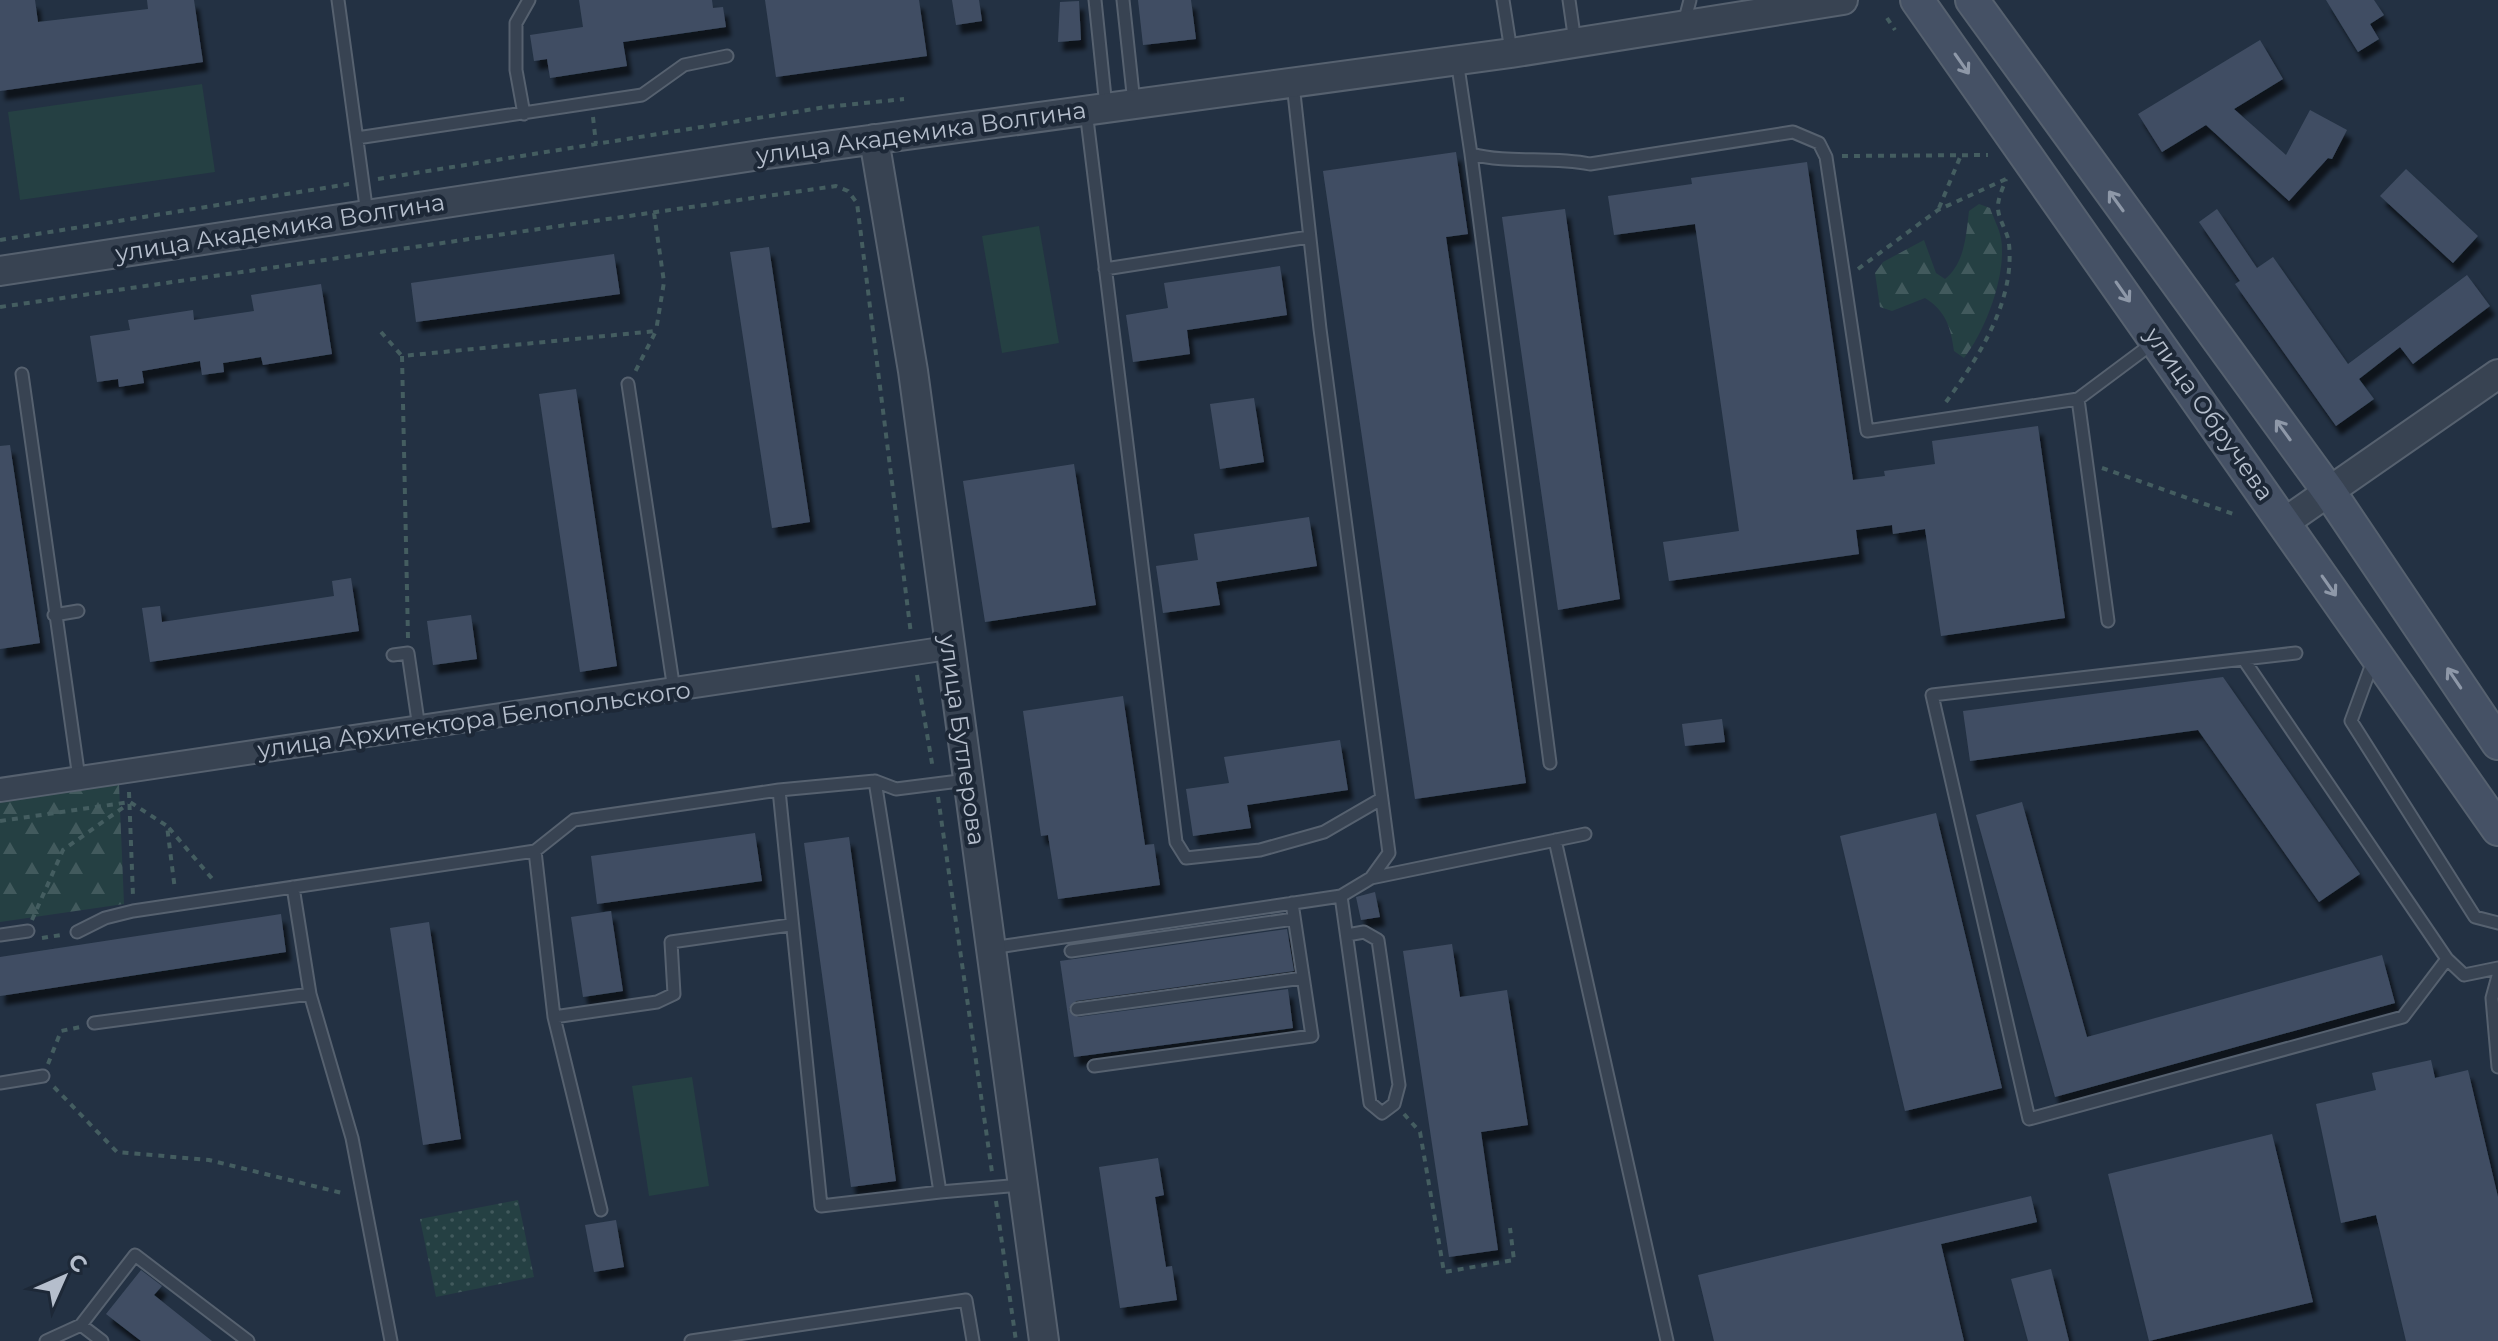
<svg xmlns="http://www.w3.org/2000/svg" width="2498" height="1341" font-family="Montserrat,sans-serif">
  <defs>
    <pattern id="forest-firs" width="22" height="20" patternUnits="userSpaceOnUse" patternTransform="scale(2)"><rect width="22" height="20" fill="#254043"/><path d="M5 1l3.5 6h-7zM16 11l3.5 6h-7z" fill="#425a5d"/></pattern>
    <pattern id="park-dots" width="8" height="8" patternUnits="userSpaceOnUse" patternTransform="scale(2)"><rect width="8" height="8" fill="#254043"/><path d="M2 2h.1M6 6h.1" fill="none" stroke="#425a5d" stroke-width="1.8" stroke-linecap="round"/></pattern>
    <filter id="shadow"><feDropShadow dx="5" dy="9" stdDeviation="2" flood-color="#0009"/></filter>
  </defs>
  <rect width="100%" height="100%" fill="#233143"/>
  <path fill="#254043" d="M202 84 215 172 20 200 8 112Z
    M1039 226 1059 343 1002 353 982 236Z
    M692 1077 709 1186 649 1196 632 1086Z"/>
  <path fill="url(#forest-firs)" d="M1979 204 1990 208C1993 217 1999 228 2001 238 2007 274 1986 330 1964 358L1954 351C1951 328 1946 311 1925 298L1892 311 1880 307 1875 273 1883 262 1924 240 1936 273 1945 279C1965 263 1966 235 1969 211Z
    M119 784 124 904 0 922V801Z"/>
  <path fill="url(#park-dots)" d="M518 1200 534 1277 436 1297 420 1219Z"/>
  <path fill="#404e63" filter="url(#shadow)" d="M0 0H35L38 22 148 9 147 0H194L203 62 0 91Z
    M579 0H712L713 8 723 7 726 27 623 42 627 66 550 78 547 59 534 61 530 35 583 27Z
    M765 0H919L927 56 776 77Z
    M952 0H979L982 21 956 25Z
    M1138 0H1191L1196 39 1143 45Z
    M2326 0H2374L2384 15 2370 24 2379 39 2358 52Z
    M1079 1 1081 40 1058 42 1060 2Z
    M2260 40 2283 79 2234 109 2286 155 2310 110 2347 130 2332 159 2328 158 2289 201 2206 125 2162 152 2138 114Z
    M1456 152 1468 234 1446 237 1526 783 1415 799 1323 171Z
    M1807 162 1853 480 1885 476 1884 471 1935 464 1932 441 2038 426 2065 618 1941 636 1925 529 1893 534 1892 525 1856 530 1859 554 1669 581 1663 542 1739 531 1695 224 1614 235 1608 196 1692 184 1691 178Z
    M2406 169 2478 236 2453 263 2380 196Z
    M1565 209 1620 599 1558 610 1502 217Z
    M2217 209 2257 268 2273 257 2348 364 2467 275 2490 306 2413 364 2400 347 2359 379 2374 399 2336 426 2235 284 2240 281 2199 222Z
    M769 247 810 522 772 528 730 252Z
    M614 254 620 294 416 322 411 283Z
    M1280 266 1287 315 1187 330 1190 354 1133 362 1126 315 1168 308 1164 283Z
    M321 284 332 354 263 365 261 357 223 363 224 372 202 375 200 361 142 371 144 383 119 387 118 379 97 382 90 336 130 330 128 320 193 310 194 320 254 311 251 295Z
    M576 389 617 666 580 672 539 394Z
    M1254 398 1264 462 1220 469 1210 404Z
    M10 445 40 643 0 649V446Z
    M1074 464 1096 605 985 622 963 481Z
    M1309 517 1317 566 1216 582 1220 605 1163 613 1156 566 1198 560 1194 534Z
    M351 578 359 631 150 662 142 608 160 606 162 622 334 596 332 581Z
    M471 615 477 659 433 665 427 621Z
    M2223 677 2360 874 2319 902 2198 730 1970 761 1963 711Z
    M1123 696 1145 845 1154 844 1160 885 1058 899 1048 835 1041 836 1023 711Z
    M1722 719 1725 742 1685 746 1682 724Z
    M1340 740 1348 790 1247 805 1251 828 1193 836 1186 789 1229 783 1224 757Z
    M2022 802 2087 1037 2382 955 2395 1003 2055 1097 1976 815Z
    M1936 813 2002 1088 1905 1111 1840 836Z
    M755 833 762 881 597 904 591 856Z
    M849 837 896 1181 851 1187 804 843Z
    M1375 892 1380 917 1361 920 1356 897Z
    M611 911 623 991 583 997 571 917Z
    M281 914 286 952 0 996V957Z
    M429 922 461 1139 423 1145 390 928Z
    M1287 929 1294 971 1076 1001 1069 1009 1078 1017 1288 989 1293 1028 1074 1057 1060 961Z
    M1452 944 1460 997 1507 990 1528 1125 1481 1132 1498 1250 1449 1257 1403 951Z
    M2431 1060 2435 1078 2468 1070 2498 1197V1341H2406L2376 1215 2341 1223 2316 1104 2376 1090 2372 1073Z
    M2272 1134 2313 1302 2149 1341 2108 1174Z
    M1158 1158 1164 1195 1155 1197 1166 1267 1172 1266 1177 1300 1120 1308 1099 1167Z
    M2031 1196 2037 1222 1941 1244 1964 1341H1714L1698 1275Z
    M616 1220 624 1267 594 1272 585 1225Z
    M2051 1269 2069 1341H2028L2011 1279Z
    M141 1270 162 1286 154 1295 212 1341H141L106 1314Z"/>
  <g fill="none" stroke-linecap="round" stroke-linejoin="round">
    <g stroke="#56616f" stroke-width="15">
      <path id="service" d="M338 0 367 214
        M1095 0 1106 107
        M1123 0 1134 103
        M1503 0 1511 51
        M1569 0 1575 42
        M1684 23 1690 0
        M1457 60 1471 154C1509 164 1550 156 1590 164L1793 132 1819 143 1826 157 1867 431 2078 399 2153 343
        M1086 111 1176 842 1186 858 1260 850 1324 832 1381 799
        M524 114 516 70V23L529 0
        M357 138 642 95 684 65 727 56
        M1471 154 1550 763
        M1105 269 1309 237
        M22 374 79 778
        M628 384 674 690
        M2078 399 2108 621
        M54 615 78 611
        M2296 653 1932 695 2029 1119 2403 1017 2447 959 2464 975 2498 968
        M393 655 408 653 419 728
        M2244 660 2447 959
        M2373 661 2351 721 2475 917 2498 923
        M875 781 940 1192 1022 1185
        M779 790 821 1206 940 1192
        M1555 840 1667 1341
        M1371 878 1585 834
        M293 887 310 994 352 1138 391 1341
        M1341 896 1370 1103 1382 1113 1394 1104 1399 1085 1378 940 1364 932 1347 935
        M77 932 105 918 133 911 535 851
        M0 935 28 931
        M991 948 1341 896 1371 878 1389 853 1320 329 1293 84
        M1071 951 1294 919
        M2498 976 2492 998 2498 1067
        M1077 1009 1303 978
        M554 1017 657 1002 674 994 671 942 790 925
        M94 1023 310 994
        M1094 1066 1312 1036 1292 903
        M0 1083 43 1076
        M601 1210 554 1017 535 851 574 820 779 790 875 781 896 789 967 780
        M81 1325 102 1341
        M46 1341 81 1325 135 1255 248 1341
        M691 1341 966 1300 973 1341"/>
    </g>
    <g stroke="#56616f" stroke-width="26">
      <path id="minor" d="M0 790 948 648"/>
    </g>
    <g stroke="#56616f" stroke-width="32">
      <path id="tertiary" d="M874 139 913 371 1044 1341
        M0 271 760 155 1511 53 1843 0
        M2285 522 2498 374"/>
    </g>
    <g stroke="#56616f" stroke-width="36">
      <path id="secondary" d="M1917 0 2498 829
        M1972 0 2330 493 2498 743"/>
    </g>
    <path stroke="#445d60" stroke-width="4" stroke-dasharray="6 6" stroke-linecap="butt" d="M1887 18 1895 30
      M593 117 596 144
      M1842 156 1988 155
      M378 179 826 107 904 99
      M1939 208 1961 155
      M654 213 664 282 656 331
      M0 240 349 184
      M1858 269 1938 210 2006 179
      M0 307 836 186 848 191 857 203 911 634
      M381 332 402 356
      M1946 402C1978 358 2015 302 2009 244 2008 232 1999 221 1998 209 1997 200 2003 188 2006 179
      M2102 468 2236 515
      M408 638 402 356 656 331 635 372
      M917 675 933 769
      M129 792 133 896
      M938 797 992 1172
      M0 821 130 802 167 826 175 890
      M169 828 215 882
      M32 920 63 850 128 804
      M42 938 61 935
      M48 1064 61 1031 80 1027
      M54 1087 117 1152 209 1160 346 1194
      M1404 1114 1420 1132 1444 1272 1514 1260 1510 1228
      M996 1201 1016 1341"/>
    <use href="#service" stroke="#384352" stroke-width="11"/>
    <use href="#minor" stroke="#384352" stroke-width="22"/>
    <use href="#tertiary" stroke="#384352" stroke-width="28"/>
    <use href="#secondary" stroke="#455165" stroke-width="32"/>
  </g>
  <defs><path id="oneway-shaft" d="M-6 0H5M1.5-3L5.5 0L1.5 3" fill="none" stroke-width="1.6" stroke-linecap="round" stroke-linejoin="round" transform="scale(2)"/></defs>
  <g stroke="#8e98a8">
    <use href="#oneway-shaft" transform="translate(1962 64) rotate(55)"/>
    <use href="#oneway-shaft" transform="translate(2116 201) rotate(-126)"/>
    <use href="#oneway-shaft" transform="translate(2123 292) rotate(55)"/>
    <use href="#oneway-shaft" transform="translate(2283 430) rotate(-126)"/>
    <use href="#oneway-shaft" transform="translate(2329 586) rotate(55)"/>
    <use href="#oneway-shaft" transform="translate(2454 678) rotate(-124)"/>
  </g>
  <g text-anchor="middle" stroke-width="8" stroke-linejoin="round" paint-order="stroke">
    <g font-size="24" fill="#b5becc" stroke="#1d2837">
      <text transform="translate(921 133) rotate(-8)" y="8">улица Академика Волгина</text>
      <text transform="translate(280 228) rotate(-9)" y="8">улица Академика Волгина</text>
      <text transform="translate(2209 414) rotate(55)" y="8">улица Обручева</text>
      <text transform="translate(474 720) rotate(-8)" y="8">улица Архитектора Белопольского</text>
      <text transform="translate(962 740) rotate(82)" y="8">улица Бутлерова</text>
    </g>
  </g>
  <g transform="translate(64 1277) rotate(45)" stroke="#1d2837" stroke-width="6" paint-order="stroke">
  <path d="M0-6L14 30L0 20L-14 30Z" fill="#b5becc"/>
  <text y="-12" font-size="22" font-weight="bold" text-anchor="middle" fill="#b5becc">С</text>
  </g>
</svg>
